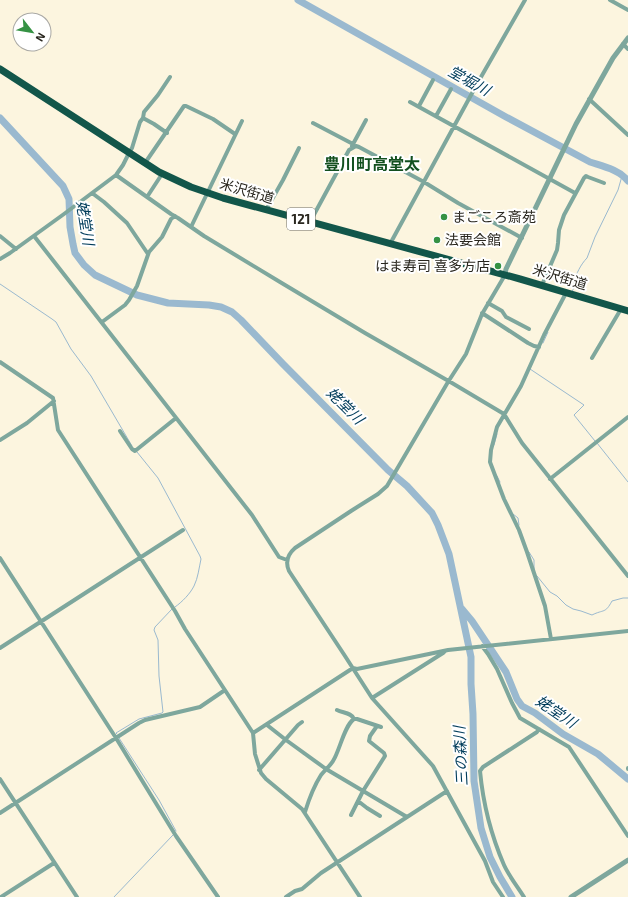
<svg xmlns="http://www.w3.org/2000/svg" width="628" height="897" font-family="'Exo 2','Noto Sans JP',sans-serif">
  <rect width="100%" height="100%" fill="#fcf5df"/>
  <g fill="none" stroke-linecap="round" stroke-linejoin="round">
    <path stroke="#9ab9cf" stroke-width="1" d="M0 284 52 319 56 322 71 349 91 376 132 446
      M572 292C574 288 574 286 574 282 576 274 581 264 587 258L595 237 618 190 622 176
      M543 343 548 332 547 331
      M530 369 584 405 574 415 595 441
      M597 443 628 482
      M494 445 497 434
      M137 452 158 478 200 556 201 559C199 568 198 578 194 586 190 594 182 602 175 607
      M497 476 500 482
      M513 514 518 518 519 525
      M529 552 534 560V569
      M537 576 550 592 557 596 566 605 573 609 581 611 592 615C604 609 605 614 612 601L623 598H628
      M117 734 116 733 139 719 162 713 163 712 159 676 158 640 154 630 155 627 172 609
      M119 738 159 800 176 831
      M114 897 173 835"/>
    <path stroke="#9ab9cf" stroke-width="7" d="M298 0 506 117 590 162C602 166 620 170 628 181
      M0 118 63 186 69 199 70 227 73 244 75 253 84 265 95 275 137 295 168 303 209 305 221 307 232 312 241 320 283 364 388 470 407 486 432 513 438 525 449 554 471 657V684L473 714 474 781 481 828 490 857 500 877 512 897
      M462 609 472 621 506 672 517 699 522 706 535 713 563 734 598 754 628 779"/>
    <path stroke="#7ea79d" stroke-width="4" d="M610 0 628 10
      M623 44 628 49
      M589 99 628 135
      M410 102 575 193
      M419 106 433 80
      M436 116 451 89
      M143 118 144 112 158 95 170 77
      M313 123 353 144
      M352 146 366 120
      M145 163 184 106H186L213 119 235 134
      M116 175 171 214 178 218 204 236 280 282 365 333 452 383 504 414 522 443 628 576
      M92 193 104 202 127 223 148 254
      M147 197 162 174
      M266 210 283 180 299 148
      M310 222 349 150 356 146 359 147 424 182 458 203 522 238
      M191 227 242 121
      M0 236 16 249
      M34 236 252 515 279 557 287 560
      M390 244 477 84 525 0
      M0 259 10 253 64 214 116 175 123 165 129 153 132 148 140 122 143 118 154 124 167 133
      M542 285 557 250 558 243 559 230 564 215 584 178 586 176 588 177 604 183
      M488 303 502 311 506 317 529 329
      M482 313 528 343 534 346 539 347
      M102 322 125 305 129 300 137 286 149 252 162 237 171 219 175 216
      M592 358 621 309
      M0 362 53 398 58 430 175 611 185 629 253 733 255 754 261 773 266 779 302 809 360 897
      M120 431 132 449 135 451 176 418
      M0 440 27 423 54 401
      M550 479 628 417
      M0 558 116 738 176 836 218 897
      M551 639 545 606 527 552 519 530 504 499 490 462 491 450 497 427 521 386 544 335 566 293
      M482 646 488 654 497 669 512 703 520 718 569 747 628 836
      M0 648 183 530
      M372 698 443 653 445 651
      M337 710C343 713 352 713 354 719
      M267 725 286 740 326 769 407 817
      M253 733 353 668 357 669 448 650 628 631
      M628 769V768
      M259 770 298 725 302 722
      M0 779 77 897
      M358 801 367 808 380 816
      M305 812C309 799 314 786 321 775 325 770 330 766 333 761 340 750 344 726 354 719H357L381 727
      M0 813 139 723 145 720 200 707 225 690
      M351 815 363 791 385 756 384 753 369 741 370 736 377 726
      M1 897 54 863
      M286 897 295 891 302 889 321 873 447 791
      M503 897 493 882 485 861 433 766 372 698 345 656 289 571C285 562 287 555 295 548L351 511 378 494 387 486 448 382 466 354 482 314 505 275
      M524 897C517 886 509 876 504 865 491 835 483 803 480 771L483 767 537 732 539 729"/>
    <path stroke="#7ea79d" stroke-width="5" d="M505 274 506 269 576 124 613 58 628 38
      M571 897 628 860"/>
    <path stroke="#12564a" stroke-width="7" d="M0 69 159 172 191 187 223 198 520 279 628 311"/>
  </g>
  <g fill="#359244" stroke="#fff" stroke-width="1.5">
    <circle cx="444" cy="217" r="4"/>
    <circle cx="437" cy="240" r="4"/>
    <circle cx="498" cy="266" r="4"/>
  </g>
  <g text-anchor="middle" stroke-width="4" stroke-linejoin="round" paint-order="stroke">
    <rect fill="#fff" stroke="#6a6862" stroke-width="1" x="287" y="208" width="28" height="22" rx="3"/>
    <g font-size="13" font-weight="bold" fill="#2a271f">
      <text x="301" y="224">121</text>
    </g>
    <g font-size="14" fill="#2a271f" stroke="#fff">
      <text transform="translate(247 191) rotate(16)" y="5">米沢街道</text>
      <text transform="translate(560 277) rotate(17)" y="5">米沢街道</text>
    </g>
    <g font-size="14" fill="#2a271f" stroke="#fff" text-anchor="start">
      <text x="452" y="222">まごころ斎苑</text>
      <text x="445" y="245">法要会館</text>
      <text x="490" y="271" text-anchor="end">はま寿司 喜多方店</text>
    </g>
    <g font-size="15" font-style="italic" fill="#013c5a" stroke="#fff">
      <text transform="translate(469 81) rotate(29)" y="5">堂堀川</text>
      <text transform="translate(85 223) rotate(81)" y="5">姥堂川</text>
      <text transform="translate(345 406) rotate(45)" y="5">姥堂川</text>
      <text transform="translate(556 712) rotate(34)" y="5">姥堂川</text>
      <text transform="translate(461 756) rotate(-93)" y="5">三の森川</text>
    </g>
    <g font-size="16" font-weight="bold" fill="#13501f" stroke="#fff">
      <text x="372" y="170">豊川町高堂太</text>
    </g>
  </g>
  <g transform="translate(32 32) rotate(121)"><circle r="19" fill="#ffffff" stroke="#aaa9a5"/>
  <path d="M0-3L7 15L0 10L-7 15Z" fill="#359244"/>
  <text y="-6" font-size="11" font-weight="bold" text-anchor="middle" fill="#2a271f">N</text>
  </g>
</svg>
